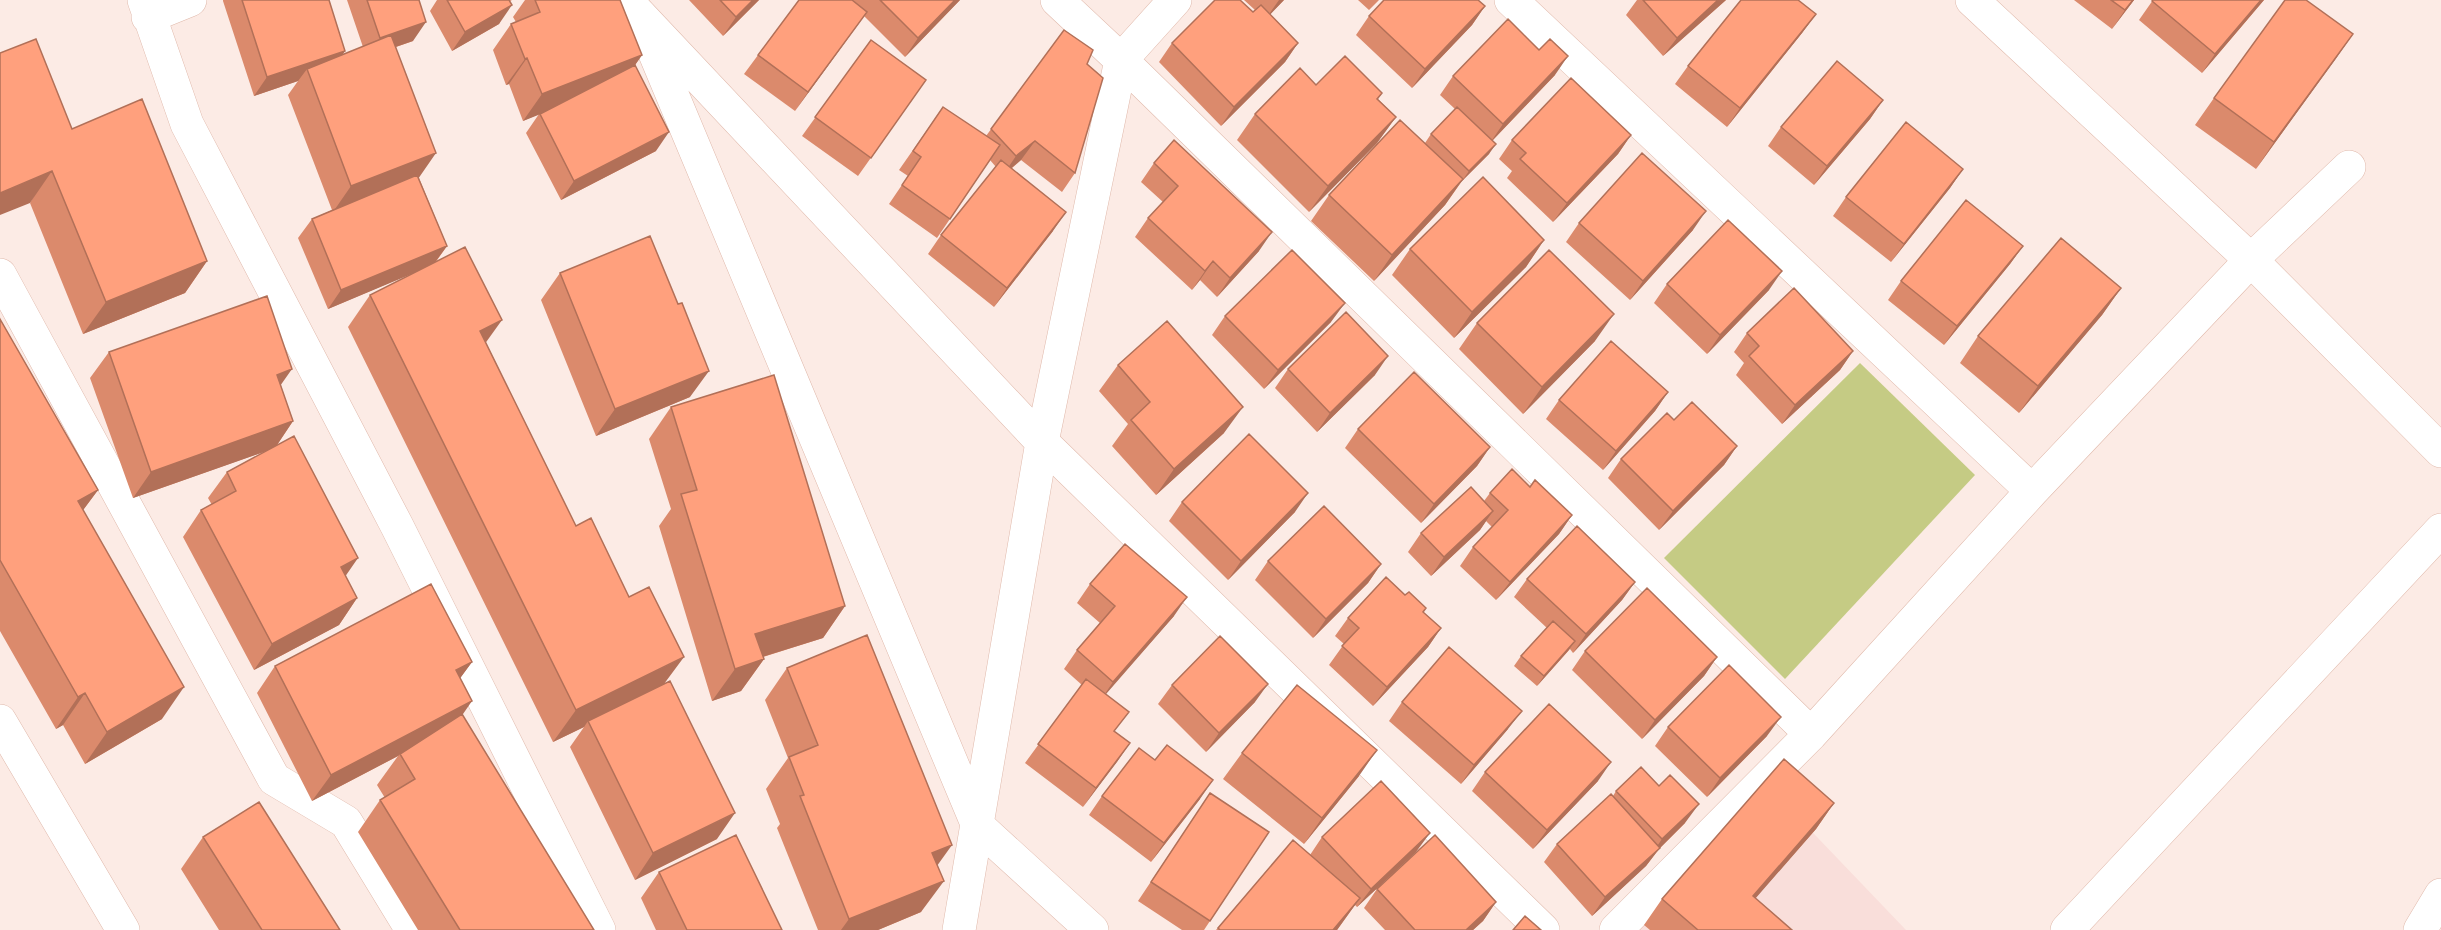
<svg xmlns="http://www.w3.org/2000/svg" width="2441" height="930" font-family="Literata,serif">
  <rect width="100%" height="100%" fill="#fcebe5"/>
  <path fill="#f9deda" d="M1775 793 1906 930H1635Z"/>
  <path fill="#c5cb84" d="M1860 363 1975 475 1785 679 1664 558Z"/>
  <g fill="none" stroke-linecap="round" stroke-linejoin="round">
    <g stroke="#e0b9ab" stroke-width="34">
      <path id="minor" d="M144 0 187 124 397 526 599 930
        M621 0 637 12 1042 442 1543 930
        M1057 0 1121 60 1811 734
        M1511 0 2032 491
        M1972 0 2251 260 2441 451
        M148 17 190 0
        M646 32 978 826 1092 930
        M0 275 274 779 346 822 412 930
        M0 721 123 930
        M959 930 1042 442 1121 60 1175 0
        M1616 930 1811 734 2032 491 2251 260 2349 167
        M2067 930 2441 530
        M2420 930 2441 895"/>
    </g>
    <use href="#minor" stroke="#fff" stroke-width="33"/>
  </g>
  <path fill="#db8a6c" d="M223 0H329L345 51 342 55 363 47 347 0H419L413 41 396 47 419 178 447 246 435 263 486 343 576 526 665 684 717 839 635 880 570 747 584 727 553 742 348 327 370 295 417 271 328 309 298 238 312 219 332 210 288 95 298 81 254 96 223 1Z
    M437 0H512L510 1 499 24 452 51 430 11Z
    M525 0H620L642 55 635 65 656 151 561 200 526 133 539 114 523 121 509 84 506 85 493 50 511 24 516 22 513 17Z
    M689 0H759L723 36Z
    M799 0H960L905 57 864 16 795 111 744 74Z
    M1244 0H1284L1270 14 1298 43 1285 62 1221 126 1159 62 1172 43 1253 12 1255 10Z
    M1358 0H1379L1369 10Z
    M1637 0H1726L1663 56 1626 15Z
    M2074 0H2134L2112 29Z
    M2153 0H2264L2202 73 2139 20Z
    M1485 6 1472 25 1412 88 1356 35 1369 16Z
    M1816 14 1802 33 1727 127 1675 84 1688 66Z
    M1064 30 1087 64 1075 173 1062 192 1021 160 1012 168 1053 231 994 307 928 254 941 235 996 167 990 160 937 238 889 204 908 176 899 170 943 107 986 136Z
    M2353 34 2256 169 2195 125 2214 98Z
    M871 40 926 80 858 176 802 136Z
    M1555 75 1493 140 1489 154 1462 181 1445 205 1374 281 1311 221 1329 195 1425 143 1431 134 1455 109 1440 95 1453 76Z
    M1316 85 1382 93 1378 99 1396 117 1377 143 1309 212 1237 140 1255 114Z
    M1883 100 1870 119 1814 185 1768 146 1781 127Z
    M72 129 207 261 185 293 83 334 30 203Z
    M1631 135 1618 154 1553 222 1507 178 1512 171 1499 159 1512 140Z
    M1154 163 1259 251 1217 297 1200 280 1192 290 1135 237 1148 218 1163 202 1141 182Z
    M1963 169 1950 188 1891 262 1833 216 1846 197Z
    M1579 223 1693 230 1630 300 1566 242Z
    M1544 240 1526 267 1454 338 1392 275 1410 249Z
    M2023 246 2010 264 1944 345 1888 300 1901 281Z
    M560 273 678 304 690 397 596 436 541 300Z
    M1667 284 1769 290 1707 354 1654 303Z
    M2121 288 2102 315 2019 413 1960 363 1978 336Z
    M1225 316 1331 322 1264 389 1212 335Z
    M0 319 98 490 83 510 162 719 85 764 63 725 56 729 0 631Z
    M1477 323 1595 341 1523 414 1459 349Z
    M1747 333 1853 351 1840 370 1782 424 1736 375 1744 363 1734 352Z
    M109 352 281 386 293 421 277 445 357 598 339 625 254 670 183 537 201 510 212 505 208 498 227 472 266 451 133 498 90 378Z
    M1118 365 1224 433 1156 495 1112 446 1128 424 1099 391Z
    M1288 369 1375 375 1317 432 1275 388Z
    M1668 392 1655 411 1603 470 1546 419 1559 400Z
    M671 407 845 606 823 638 763 657 764 659 741 691 712 701 659 526 671 509 649 439Z
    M1674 420 1737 446 1724 465 1659 530 1608 478 1621 459Z
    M1358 429 1490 447 1477 466 1421 523 1345 448Z
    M1530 487 1572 515 1559 534 1496 600 1460 566 1473 547 1492 527 1486 521 1480 530 1431 576 1408 552 1421 533 1484 501 1490 493Z
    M1182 502 1295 512 1228 580 1169 521Z
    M1268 561 1381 564 1368 583 1313 638 1255 580Z
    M1527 579 1635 582 1622 600 1573 653 1570 649 1537 686 1514 666 1521 656 1547 628 1514 597Z
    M1090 584 1174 616 1105 694 1115 732 1130 743 1083 807 1025 763 1082 685 1064 669 1077 650 1100 623 1077 603Z
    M1423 612 1441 628 1428 647 1373 706 1329 665 1344 644 1335 636 1348 618Z
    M1585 651 1717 657 1704 676 1642 739 1572 670Z
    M472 662 460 678 462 715 594 930H418L358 832 380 800 385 798 377 785 398 756 312 801 257 693 275 666Z
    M787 668 937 866 921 912 878 930H818L777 828 780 824 766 789 788 758 765 700Z
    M1172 685 1255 702 1206 752 1158 704Z
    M1402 702 1508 729 1461 784 1389 721Z
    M1668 727 1767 736 1707 797 1655 746Z
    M1242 753 1359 776 1304 844 1223 779Z
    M1485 772 1598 781 1533 849 1472 791Z
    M1616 791 1685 823 1659 849 1646 866 1592 916 1544 862 1557 844 1613 796Z
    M1210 793 1269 832 1204 930H1182L1138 901Z
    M1102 796 1200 799 1151 862 1089 815Z
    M1834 803 1816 829 1755 898 1792 930H1650L1644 925 1662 899Z
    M203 837 340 930H219L181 869Z
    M1322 837 1416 852 1357 907 1355 905 1337 930H1216L1293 840 1310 855Z
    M659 872 782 930H656L641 898Z
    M1377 889 1496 902 1483 921 1473 930H1385L1364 908Z"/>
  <path fill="#b27058" d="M753 0H759L723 36 736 17Z
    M955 0H960L905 57 918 38Z
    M1279 0H1284L1265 20Z
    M1718 0H1726L1663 56 1677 38Z
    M2133 0H2134L2112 29 2125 10Z
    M2261 0H2264L2202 73 2215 54Z
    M512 5 499 24 452 51 465 32Z
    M1485 6 1472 25 1412 88 1425 69Z
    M867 12 854 30 795 111 808 92Z
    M1816 14 1802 33 1727 127 1740 108Z
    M426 22 413 41 366 57 380 38Z
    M2353 34 2335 60 2256 169 2274 142Z
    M1298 43 1285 62 1221 126 1234 107Z
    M345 51 332 70 307 69 298 81 254 96 267 77Z
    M642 55 624 81 523 121 542 94Z
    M1568 56 1555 75 1490 143 1503 124Z
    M527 58 509 84 506 85 525 59Z
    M1883 100 1870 119 1814 185 1827 166Z
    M1396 117 1377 143 1309 212 1328 186Z
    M669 132 656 151 561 200 574 181Z
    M1631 135 1618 154 1553 222 1567 203Z
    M1035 141 1021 160 1003 175 1016 156Z
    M1496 144 1489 154 1462 181 1469 171Z
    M436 153 418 179 333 212 351 186Z
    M1963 169 1950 188 1891 262 1904 244Z
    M52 171 30 203 0 215V193Z
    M1463 179 1445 205 1374 281 1392 255Z
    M1706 211 1693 230 1630 300 1643 281Z
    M1066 212 1053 231 994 307 1007 288Z
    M1272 232 1259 251 1217 297 1230 278Z
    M1544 240 1526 267 1454 338 1472 312Z
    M447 246 433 265 328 309 341 290Z
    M2023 246 2010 264 1944 345 1957 326Z
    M207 261 185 293 83 334 106 302Z
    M1213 261 1200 280 1192 290 1205 271Z
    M1782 271 1769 290 1707 354 1720 335Z
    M2121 288 2102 315 2019 413 2038 386Z
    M1345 303 1331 322 1264 389 1278 370Z
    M1614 314 1595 341 1523 414 1542 387Z
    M502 320 479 352 480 331Z
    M1853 351 1840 370 1782 424 1795 405Z
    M1388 356 1375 375 1317 432 1330 413Z
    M292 369 273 396 277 375Z
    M709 371 690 397 596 436 615 409Z
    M1668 392 1655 411 1603 470 1616 451Z
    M1243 407 1224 433 1156 495 1174 469Z
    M293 421 275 448 133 498 151 472Z
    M1737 446 1724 465 1659 530 1673 511Z
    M1490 447 1477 466 1421 523 1434 504Z
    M98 490 75 521 78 501Z
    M1308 493 1295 512 1228 580 1241 561Z
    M1493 511 1480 530 1431 576 1444 557Z
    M1572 515 1559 534 1496 600 1510 582Z
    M358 558 340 584 341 567Z
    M1381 564 1368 583 1313 638 1326 619Z
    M1635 582 1622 600 1573 653 1586 634Z
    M1187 597 1174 616 1100 701 1113 682Z
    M357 598 339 625 254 670 272 644Z
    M845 606 823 638 733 666 755 634Z
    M1441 628 1428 647 1373 706 1387 687Z
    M1575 641 1568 651 1537 686 1544 676Z
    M684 657 661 688 588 721 584 727 553 742 576 710Z
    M1717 657 1704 676 1642 739 1655 720Z
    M764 659 741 691 712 701 735 669Z
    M472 662 453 688 456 670Z
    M1268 684 1255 702 1206 752 1219 733Z
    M184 687 162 719 85 764 107 732Z
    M85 693 63 725 56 729 78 697Z
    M472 701 454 727 400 754 398 756 312 801 331 775Z
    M1522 711 1508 729 1461 784 1474 765Z
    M1781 717 1767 736 1707 797 1720 778Z
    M1130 743 1117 762 1083 807 1096 788Z
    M1377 750 1359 776 1304 844 1322 818Z
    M1611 762 1598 781 1533 849 1547 830Z
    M1213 780 1200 799 1151 862 1164 843Z
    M1834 803 1816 829 1735 922 1753 896Z
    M1699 804 1685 823 1659 849 1646 866 1592 916 1605 897 1651 855 1662 839Z
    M735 813 717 839 635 880 653 853Z
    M1430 833 1416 852 1357 907 1371 889Z
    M952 845 929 877 932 853Z
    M944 881 921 912 878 930H841L849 919Z
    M1360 898 1337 930H1333Z
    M1496 902 1483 921 1473 930H1466Z"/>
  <path fill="#ffa07d" stroke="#b27058" stroke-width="1.5" d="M242 0H329L345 51 267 77Z
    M367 0H419L426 22 380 38Z
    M447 0H509L512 5 465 32Z
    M535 0H620L642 55 542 94 527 58 525 59 511 24 540 12Z
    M720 0H753L736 17Z
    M799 0H852L867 12 808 92 758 55Z
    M880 0H955L918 38Z
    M1215 0H1240L1253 12 1261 5 1298 43 1234 107 1172 43Z
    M1384 0H1478L1485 6 1425 69 1369 16Z
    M1643 0H1718L1677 38Z
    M1741 0H1798L1816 14 1740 108 1688 66Z
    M2111 0H2133L2125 10Z
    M2153 0H2261L2215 54 2152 1Z
    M2285 0H2306L2353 34 2274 142 2214 98Z
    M1508 19 1539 50 1550 39 1568 56 1503 124 1453 76Z
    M1064 30 1093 50 1087 64 1103 78 1075 173 1035 141 1016 156 991 129Z
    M391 35 436 153 351 186 307 69Z
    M36 39 72 129 142 99 207 261 106 302 52 171 0 193V53Z
    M871 40 926 80 871 158 815 117Z
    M1345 56 1382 93 1377 99 1396 117 1328 186 1255 114 1300 68 1316 85Z
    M1837 61 1883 100 1827 166 1781 127Z
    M635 65 669 132 574 181 540 114Z
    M1571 78 1631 135 1567 203 1520 159 1526 153 1512 140Z
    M943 107 1000 145 950 219 902 185 921 157 913 151Z
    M1457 107 1496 144 1469 171 1431 134Z
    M1400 120 1463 179 1392 255 1329 195Z
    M1906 122 1963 169 1904 244 1846 197Z
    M1174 140 1272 232 1230 278 1213 261 1205 271 1148 218 1178 186 1154 163Z
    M1642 153 1706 211 1643 281 1579 223Z
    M1001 160 1066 212 1007 288 941 235Z
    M417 175 447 246 341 290 312 219Z
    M1483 177 1544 240 1472 312 1410 249Z
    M1966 200 2023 246 1957 326 1901 281Z
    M1728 220 1782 271 1720 335 1667 284Z
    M650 236 678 304 682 303 709 371 615 409 560 273Z
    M2061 238 2121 288 2038 386 1978 336Z
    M465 247 502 320 480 331 576 526 591 518 629 597 649 587 684 657 576 710 370 295Z
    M1292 250 1345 303 1278 370 1225 316Z
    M1549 250 1614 314 1542 387 1477 323Z
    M1794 288 1853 351 1795 405 1749 356 1759 346 1747 333Z
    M267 296 292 369 277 375 293 421 151 472 109 352Z
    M1346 312 1388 356 1330 413 1288 369Z
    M0 319 98 490 78 501 184 687 107 732 85 693 78 697 0 560Z
    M1167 321 1243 407 1174 469 1131 420 1150 402 1118 365Z
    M1611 341 1668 392 1616 451 1559 400Z
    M1414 372 1490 447 1434 504 1358 429Z
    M774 375 845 606 755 634 764 659 735 669 681 494 697 490 671 407Z
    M1692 402 1737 446 1673 511 1621 459 1667 413 1674 420Z
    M1249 434 1308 493 1241 561 1182 502Z
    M294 436 358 558 341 567 357 598 272 644 201 510 236 491 227 472Z
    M1512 469 1530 487 1535 480 1572 515 1510 582 1473 547 1508 510 1490 493Z
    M1471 487 1493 511 1444 557 1421 533Z
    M1324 506 1381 564 1326 619 1268 561Z
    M1577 526 1635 582 1586 634 1527 579Z
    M1125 544 1187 597 1113 682 1077 650 1115 606 1090 584Z
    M1386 577 1405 595 1409 592 1426 608 1423 612 1441 628 1387 687 1342 646 1359 628 1348 618Z
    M431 584 472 662 456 670 472 701 331 775 275 666Z
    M1647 588 1717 657 1655 720 1585 651Z
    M1553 621 1575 641 1544 676 1521 656Z
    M867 635 952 845 932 853 944 881 849 919 800 796 804 795 789 757 818 745 787 668Z
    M1220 636 1268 684 1219 733 1172 685Z
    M1449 647 1522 711 1474 765 1402 702Z
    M1729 665 1781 717 1720 778 1668 727Z
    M1086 679 1129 712 1114 731 1130 743 1096 788 1038 744Z
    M670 681 735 813 653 853 588 721Z
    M1297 685 1377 750 1322 818 1242 753Z
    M1549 704 1611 762 1547 830 1485 772Z
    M462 714 594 930H460L380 800 415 779 400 754Z
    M1167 745 1213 780 1164 843 1102 796 1139 748 1155 760Z
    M1784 759 1834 803 1753 896 1792 930H1698L1662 899Z
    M1641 767 1659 786 1670 775 1699 804 1662 839 1616 791Z
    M1381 781 1430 833 1371 889 1322 837Z
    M1210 793 1269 832 1210 921 1151 882Z
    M1611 794 1660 848 1605 897 1557 844Z
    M259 802 340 930H262L203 837Z
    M736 835 782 930H687L659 872Z
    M1435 835 1496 902 1466 930H1415L1377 889Z
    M1293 840 1360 898 1333 930H1220L1218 928Z
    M1525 916 1541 930H1513Z"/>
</svg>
